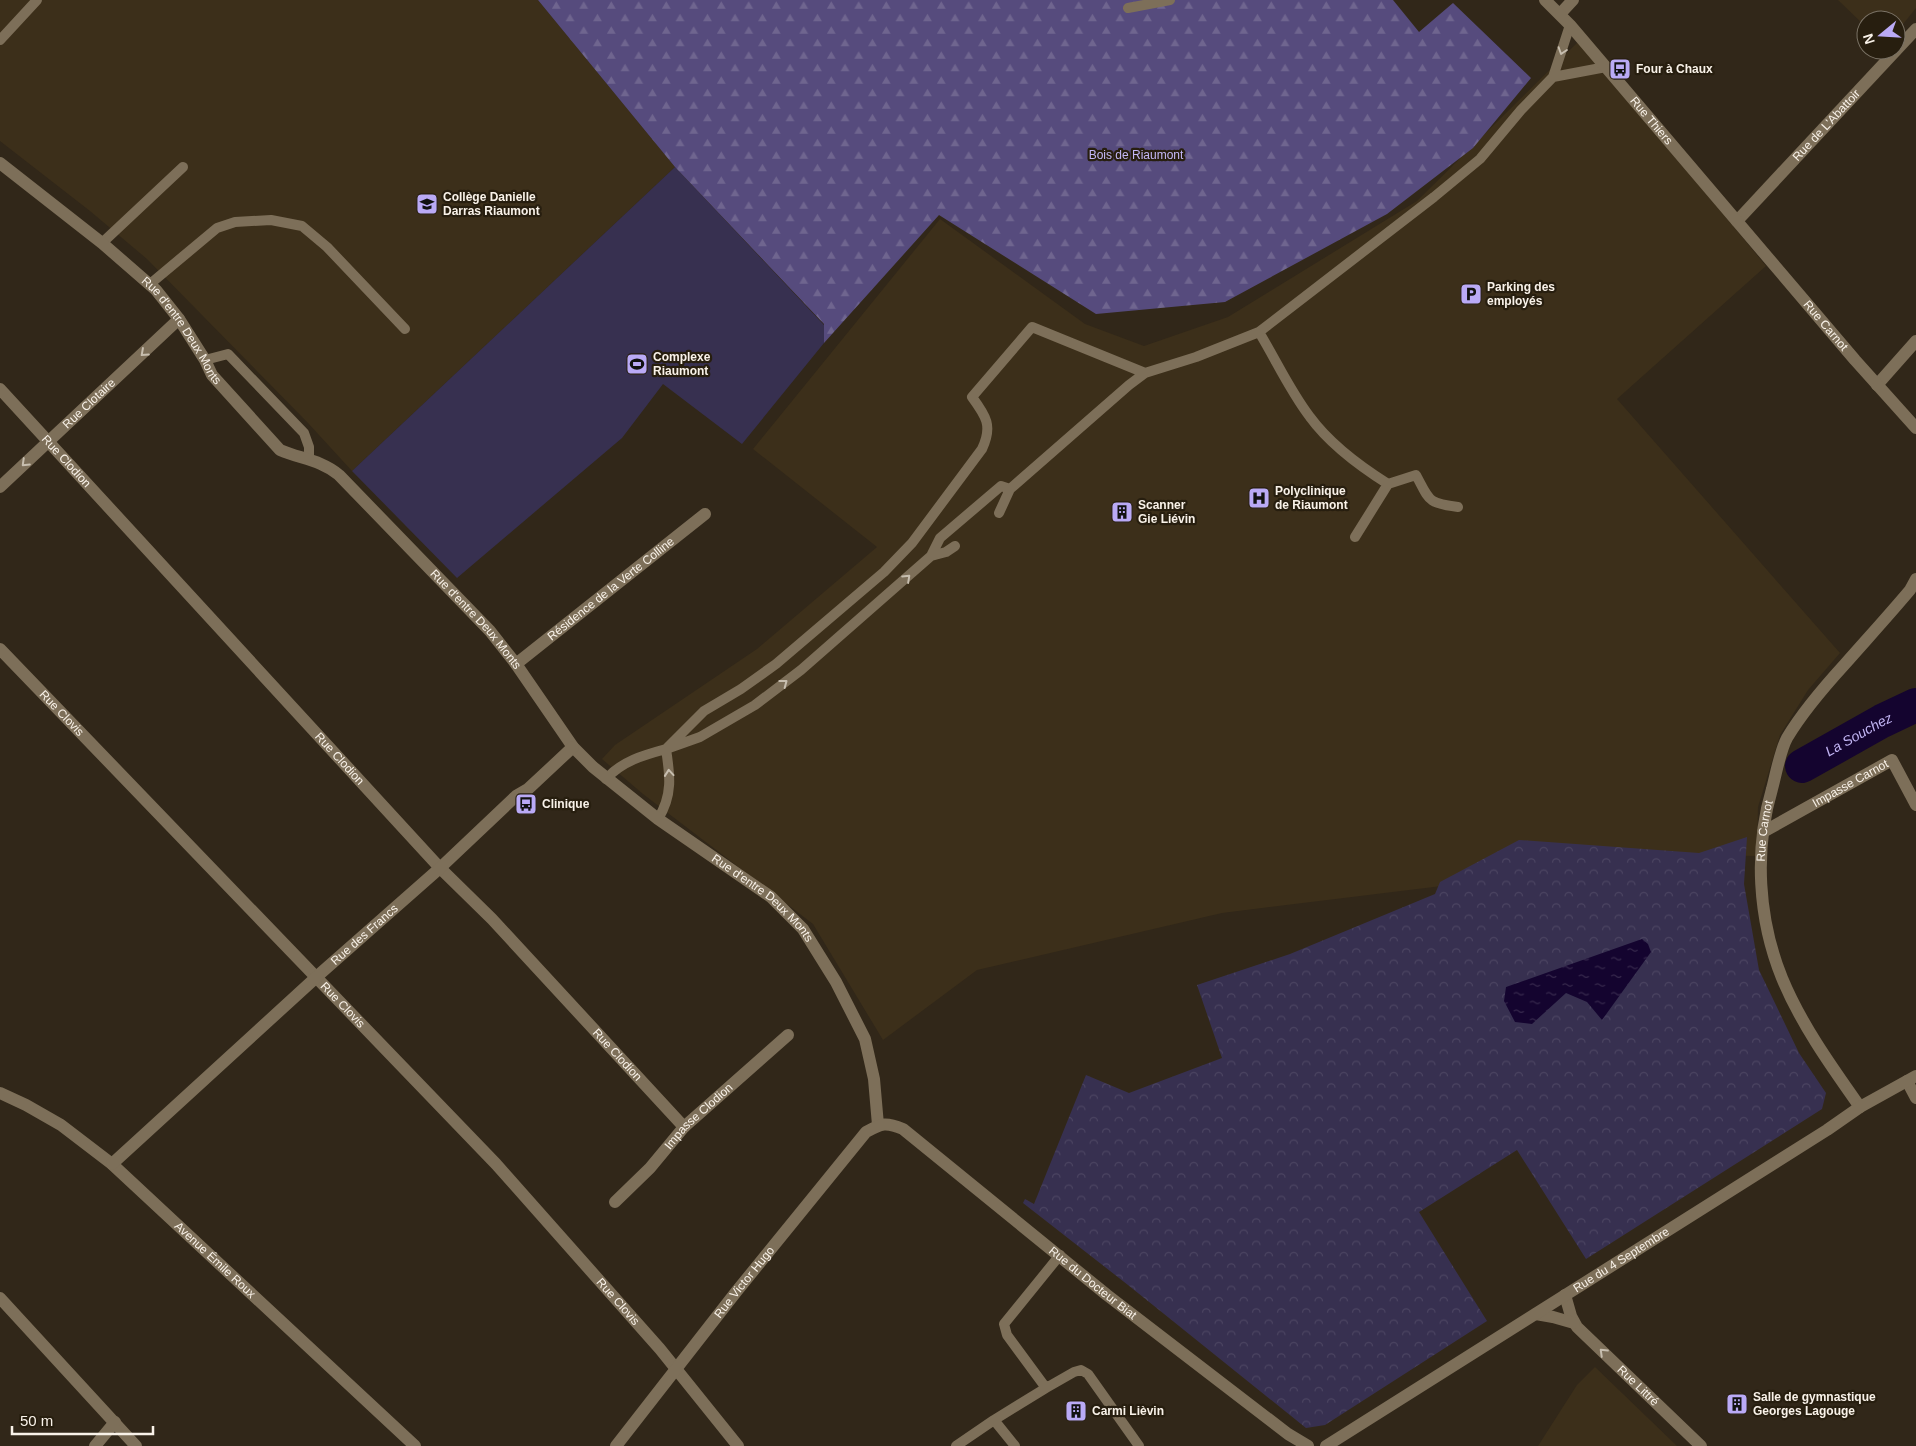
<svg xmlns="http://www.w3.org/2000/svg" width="1916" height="1446" font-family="Helvetica,sans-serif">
  <defs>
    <pattern id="forest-firs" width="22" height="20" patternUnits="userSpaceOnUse" patternTransform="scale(1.25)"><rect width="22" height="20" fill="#564b7d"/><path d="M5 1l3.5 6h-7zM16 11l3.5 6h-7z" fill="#6f658f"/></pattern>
    <pattern id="park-crowns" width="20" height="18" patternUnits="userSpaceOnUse" patternTransform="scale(1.25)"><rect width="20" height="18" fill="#373050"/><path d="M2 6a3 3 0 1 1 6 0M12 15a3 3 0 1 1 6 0" fill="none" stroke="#4b4461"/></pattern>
    <pattern id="water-ripples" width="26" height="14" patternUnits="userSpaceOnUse" patternTransform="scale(1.25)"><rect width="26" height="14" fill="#14042f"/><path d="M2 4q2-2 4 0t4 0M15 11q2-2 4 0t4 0" fill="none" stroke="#37294d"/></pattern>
  </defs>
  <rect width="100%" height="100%" fill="#312719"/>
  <path fill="#3c2f1a" d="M0 0H538L675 167 352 471 308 423 147 259 90 211 0 141Z
    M1838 0H1916V8L1896 33V20H1866V27Z
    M1580 40 1766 266 1617 399 1840 653 1808 690 1780 735 1758 807 1757 856 1512 853 1450 885 1222 913 977 970 883 1040 813 924 643 794 602 759 615 745 757 649 877 547 753 449 940 219 1085 324 1144 346 1228 317 1417 201Z
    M1595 1367 1677 1446H1538L1577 1385Z"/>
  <path fill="#373050" d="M675 167 824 325V343L742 444 663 384 622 438 457 578 352 471Z"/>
  <path fill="url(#forest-firs)" d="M538 0H1393L1419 32 1453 3 1531 78 1473 148 1387 214 1225 302 1096 314 939 215 824 343V324L675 167Z"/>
  <path fill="url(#park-crowns)" d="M1747 837 1744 884 1759 970 1799 1053 1826 1093 1822 1109 1586 1259 1517 1150 1419 1212 1487 1321 1325 1425 1306 1428 1128 1285 1023 1203 1025 1199 1034 1204 1086 1075 1129 1093 1222 1058 1197 985 1290 954 1435 894 1440 882 1519 840 1699 853Z"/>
  <path fill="url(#water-ripples)" d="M1642 939 1648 944 1651 952 1602 1020 1587 1002 1566 993 1532 1024 1515 1022 1504 1001 1506 987Z"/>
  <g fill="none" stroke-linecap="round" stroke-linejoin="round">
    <path stroke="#14042f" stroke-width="34" id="s1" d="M1802 766 1882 721 1916 705"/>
    <path stroke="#7d6f59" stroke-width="10" d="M1128 8 1170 0
      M0 40 37 0
      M1553 77 1606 67
      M102 243 183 167
      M150 284 217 228 235 222 271 220 302 226 327 247 405 329
      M1259 332C1276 360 1290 391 1310 417 1329 443 1361 467 1388 484L1355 537
      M205 360 228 354 304 433 309 447V458
      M1388 484 1416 475C1430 501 1427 503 1458 507
      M999 513 1010 489 1129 385 1145 373
      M931 556 946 552 955 546
      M669 748 700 737 755 705 801 670 931 556 940 538 1001 486 1010 489
      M666 749 704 711 741 689 776 664 884 572 912 543 982 449C993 426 986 416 972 397L1032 327 1145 373 1196 357 1259 332 1434 197 1480 159 1521 110 1553 77 1570 25
      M606 779C622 761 644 755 666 749 670 775 673 795 658 819
      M1060 1255 1004 1324 1007 1335 1046 1388 1074 1372 1081 1370 1088 1374 1139 1446
      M994 1420 1046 1388
      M956 1446 994 1420 1015 1446"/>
    <g stroke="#7d6f59" stroke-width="12">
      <path d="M1560 14 1573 0"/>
      <path id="s2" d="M0 163 102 243 156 290 179 319 205 360 212 375 280 450C301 459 321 460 339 475L490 631 516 664 573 747 593 767 658 819 771 897 803 929 836 982 865 1039 874 1079 878 1125"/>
      <path id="s3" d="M1737 221 1916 29"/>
      <path d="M1877 385 1916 341"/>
      <path id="s4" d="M0 389 440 868 492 919 684 1127"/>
      <path id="s5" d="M0 487 179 319"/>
      <path id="s6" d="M0 649 496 1164 660 1349 738 1446"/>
      <path id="s7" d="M516 664 705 514"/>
      <path id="s8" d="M1763 832 1892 760 1916 805"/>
      <path d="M1907 1081 1916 1098"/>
      <path id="s9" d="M0 1093 26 1105 61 1125 112 1164 415 1446"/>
      <path id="s10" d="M112 1164 322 972 440 868 516 796 528 789 573 747"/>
      <path id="s11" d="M615 1202 650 1168 684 1127 788 1035"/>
      <path id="s12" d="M1565 1295 1571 1316 1577 1327 1701 1446"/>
      <path d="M0 1298 136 1446"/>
      <path d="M1536 1314 1553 1317 1574 1323"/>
      <path d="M95 1446 115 1422"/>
    </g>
    <g stroke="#7d6f59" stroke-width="12">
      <path id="s13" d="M1545 0 1570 25 1855 360 1916 428"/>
      <path id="s14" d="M1860 1107C1831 1066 1801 1024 1782 978 1758 919 1754 850 1772 789 1776 774 1780 751 1787 738 1803 711 1824 687 1845 664 1867 639 1889 615 1910 590L1916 579"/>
      <path id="s15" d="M616 1446 736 1292 866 1132C882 1123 886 1122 903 1129L1107 1295 1288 1434 1308 1446"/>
      <path id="s16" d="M1326 1446 1827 1130 1860 1107 1916 1076"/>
    </g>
  </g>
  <defs><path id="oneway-chevron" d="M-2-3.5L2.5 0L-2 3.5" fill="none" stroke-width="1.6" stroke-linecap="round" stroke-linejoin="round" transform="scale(1.25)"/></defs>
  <g stroke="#c7beaf">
    <use href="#oneway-chevron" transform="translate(1562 51) rotate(108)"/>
    <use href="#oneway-chevron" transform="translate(144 353) rotate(138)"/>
    <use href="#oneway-chevron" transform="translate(25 463) rotate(136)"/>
    <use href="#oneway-chevron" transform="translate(907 578) rotate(-43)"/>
    <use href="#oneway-chevron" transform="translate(784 683) rotate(-37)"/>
    <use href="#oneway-chevron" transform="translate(669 773) rotate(-95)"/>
    <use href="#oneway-chevron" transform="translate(1603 1352) rotate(-136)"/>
  </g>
  <defs>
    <g id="bus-square" transform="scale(1.125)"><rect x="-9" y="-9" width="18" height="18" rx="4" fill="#baaaf6" stroke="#271e0f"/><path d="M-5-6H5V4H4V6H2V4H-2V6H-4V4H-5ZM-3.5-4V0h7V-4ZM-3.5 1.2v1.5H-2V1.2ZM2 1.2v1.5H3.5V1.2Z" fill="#111"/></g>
    <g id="school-square" transform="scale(1.125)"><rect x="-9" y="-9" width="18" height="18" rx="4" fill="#baaaf6" stroke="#271e0f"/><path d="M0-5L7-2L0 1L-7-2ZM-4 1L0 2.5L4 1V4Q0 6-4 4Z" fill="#111"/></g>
    <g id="parking-square" transform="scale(1.125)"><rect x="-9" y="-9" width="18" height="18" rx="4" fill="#baaaf6" stroke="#271e0f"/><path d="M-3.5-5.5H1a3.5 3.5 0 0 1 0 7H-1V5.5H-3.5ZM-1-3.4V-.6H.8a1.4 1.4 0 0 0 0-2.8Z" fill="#111"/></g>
    <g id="stadium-square" transform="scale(1.125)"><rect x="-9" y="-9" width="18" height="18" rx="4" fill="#baaaf6" stroke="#271e0f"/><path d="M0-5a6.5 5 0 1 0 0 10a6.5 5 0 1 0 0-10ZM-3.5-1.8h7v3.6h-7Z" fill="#111"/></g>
    <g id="hospital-square" transform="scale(1.125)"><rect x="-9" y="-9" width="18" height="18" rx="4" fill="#baaaf6" stroke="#271e0f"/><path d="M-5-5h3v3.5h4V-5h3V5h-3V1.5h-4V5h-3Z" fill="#111"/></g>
    <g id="building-square" transform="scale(1.125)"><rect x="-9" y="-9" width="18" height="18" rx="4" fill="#baaaf6" stroke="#271e0f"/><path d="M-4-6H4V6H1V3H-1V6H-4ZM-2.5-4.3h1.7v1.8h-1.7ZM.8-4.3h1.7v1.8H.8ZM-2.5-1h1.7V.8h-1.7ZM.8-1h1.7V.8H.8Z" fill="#111"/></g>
  </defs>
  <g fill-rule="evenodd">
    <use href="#bus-square" x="1620" y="69"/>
    <use href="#school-square" x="427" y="204"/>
    <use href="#parking-square" x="1471" y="294"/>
    <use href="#stadium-square" x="637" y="364"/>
    <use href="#hospital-square" x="1259" y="498"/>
    <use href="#building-square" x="1122" y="512"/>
    <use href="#bus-square" x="526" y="804"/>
    <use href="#building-square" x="1737" y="1404"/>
    <use href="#building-square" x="1076" y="1411"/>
  </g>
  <g text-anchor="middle" stroke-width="4.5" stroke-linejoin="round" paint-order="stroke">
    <g font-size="12" font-weight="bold" fill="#f9f2e9" stroke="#271e0f" text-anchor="start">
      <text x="1636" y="73">Four à Chaux</text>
      <text x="443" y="201">Collège Danielle<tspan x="443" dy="14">Darras Riaumont</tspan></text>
      <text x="1487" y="291">Parking des<tspan x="1487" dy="14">employés</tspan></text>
      <text x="653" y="361">Complexe<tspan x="653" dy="14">Riaumont</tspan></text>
      <text x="1275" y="495">Polyclinique<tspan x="1275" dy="14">de Riaumont</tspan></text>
      <text x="1138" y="509">Scanner<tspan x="1138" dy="14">Gie Liévin</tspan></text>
      <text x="542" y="808">Clinique</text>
      <text x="1753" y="1401">Salle de gymnastique<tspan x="1753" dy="14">Georges Lagouge</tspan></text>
      <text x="1092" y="1415">Carmi Lièvin</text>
    </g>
    <g font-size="12" fill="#f9f2e9" stroke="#271e0f">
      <text dy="4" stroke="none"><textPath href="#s13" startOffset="161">Rue Thiers</textPath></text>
      <text dy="4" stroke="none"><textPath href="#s3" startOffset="131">Rue de L'Abattoir</textPath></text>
      <text dy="4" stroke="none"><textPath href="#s13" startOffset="430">Rue Carnot</textPath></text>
      <text dy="4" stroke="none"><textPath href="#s2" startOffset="249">Rue d'entre Deux Monts</textPath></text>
      <text dy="4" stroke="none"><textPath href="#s5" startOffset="122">Rue Clotaire</textPath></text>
      <text dy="4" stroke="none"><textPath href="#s4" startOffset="98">Rue Clodion</textPath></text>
      <text dy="4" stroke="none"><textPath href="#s7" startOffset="121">Résidence de la Verte Colline</textPath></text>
      <text dy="4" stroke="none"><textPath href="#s2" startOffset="668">Rue d'entre Deux Monts</textPath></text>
      <text dy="4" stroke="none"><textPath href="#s6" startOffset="89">Rue Clovis</textPath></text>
      <text dy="4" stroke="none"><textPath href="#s4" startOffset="502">Rue Clodion</textPath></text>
      <text dy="4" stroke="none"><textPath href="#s8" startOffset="100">Impasse Carnot</textPath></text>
      <text dy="4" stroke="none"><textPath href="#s14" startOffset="301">Rue Carnot</textPath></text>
      <text dy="4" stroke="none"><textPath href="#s2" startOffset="1072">Rue d'entre Deux Monts</textPath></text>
      <text dy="4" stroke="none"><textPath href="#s10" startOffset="341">Rue des Francs</textPath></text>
      <text dy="4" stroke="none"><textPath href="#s6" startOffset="494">Rue Clovis</textPath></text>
      <text dy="4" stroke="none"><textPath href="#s4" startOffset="908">Rue Clodion</textPath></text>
      <text dy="4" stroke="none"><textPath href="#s11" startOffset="120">Impasse Clodion</textPath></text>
      <text dy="4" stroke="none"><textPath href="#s9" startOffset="274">Avenue Émile Roux</textPath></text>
      <text dy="4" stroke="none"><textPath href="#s16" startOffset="349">Rue du 4 Septembre</textPath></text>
      <text dy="4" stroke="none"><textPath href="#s15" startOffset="208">Rue Victor Hugo</textPath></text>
      <text dy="4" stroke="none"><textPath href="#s15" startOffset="685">Rue du Docteur Biat</textPath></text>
      <text dy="4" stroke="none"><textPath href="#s6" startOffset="899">Rue Clovis</textPath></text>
      <text dy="4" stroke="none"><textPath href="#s12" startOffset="119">Rue Littré</textPath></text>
    </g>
    <g font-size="12" fill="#c3b7f6" stroke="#271e0f">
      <text x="1136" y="159">Bois de Riaumont</text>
    </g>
    <g font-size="14" font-style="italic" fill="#c2b5f4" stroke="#271e0f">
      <text dy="5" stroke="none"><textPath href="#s1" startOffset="65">La Souchez</textPath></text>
    </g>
  </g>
  <g transform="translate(1881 35) rotate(252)"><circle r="24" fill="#271e0f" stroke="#7b7366"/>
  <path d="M0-4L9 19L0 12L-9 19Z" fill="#baaaf6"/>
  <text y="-8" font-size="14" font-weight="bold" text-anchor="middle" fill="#f9f2e9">N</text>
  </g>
  <path d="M12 1426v8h141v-8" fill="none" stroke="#f9f2e9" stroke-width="2.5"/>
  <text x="20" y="1426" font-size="15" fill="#f9f2e9" stroke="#271e0f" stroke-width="4" paint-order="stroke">50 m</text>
</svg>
